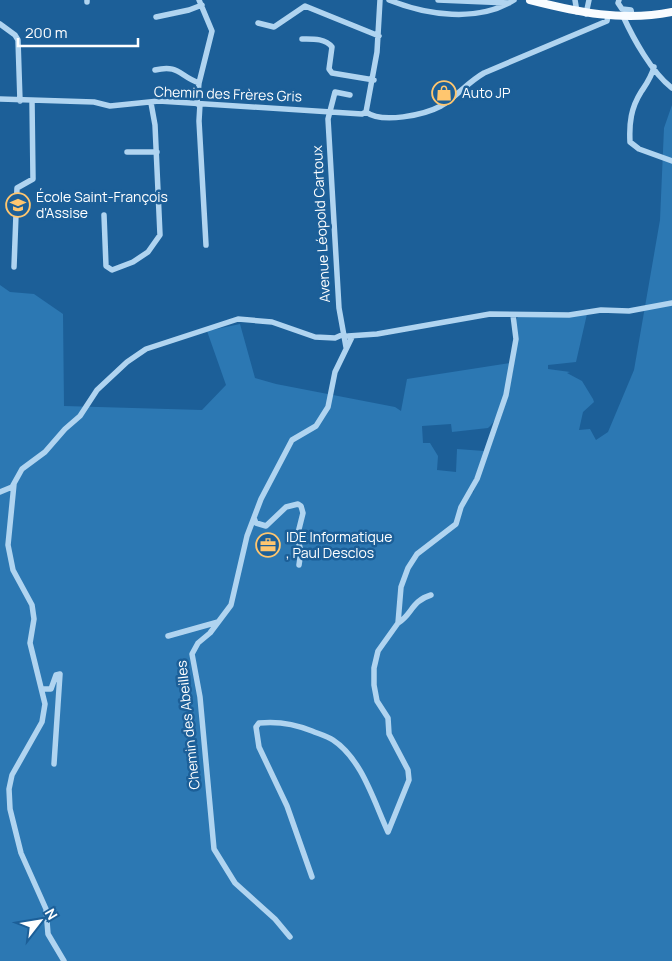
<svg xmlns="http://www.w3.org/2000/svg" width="672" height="961" font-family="Manrope,sans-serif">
  <rect width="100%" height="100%" fill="#1c5f98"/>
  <path fill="#2c78b3" d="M672 105V961H0V285L10 292 34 294 63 314 64 406 202 410 226 385 207 331 240 324 255 378 276 384 395 407 401 411 407 379 510 363C507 381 502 417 488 428L452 432 451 424 422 426 423 443H430L438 456 437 470 456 472 457 449 484 451 471 489 473 493C493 439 521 380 515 321L518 317H563L587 314 576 362 548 365V369L570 372 567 373 582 381 593 399 594 402 583 412 579 430 590 429 596 440 608 432 634 370 660 220 664 128Z"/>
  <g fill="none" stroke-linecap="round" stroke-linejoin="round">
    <path stroke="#b0d4f0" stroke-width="5.5" d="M389 0C426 15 478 23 514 0
      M438 0 509 3
      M575 0 577 12
      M619 0 618 3 622 9 631 10 632 16
      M87 2V0
      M586 14 589 0
      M623 16C633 38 652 73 672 88
      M156 17 189 10 202 5
      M258 23 274 27 305 6 379 36
      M0 24 15 35 18 40 20 101
      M302 39C312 39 325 38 332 47L329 69 332 73 374 80
      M654 67C651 78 647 83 641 92 631 108 629 123 630 142L639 149 672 161
      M155 70C179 64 179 76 199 83
      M0 99 94 102 110 106 159 101 362 114 366 112
      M197 104 199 83 212 31 199 0
      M200 104 199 121 206 245
      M366 112C382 124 424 115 441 106 456 97 468 82 484 73L607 21 608 16
      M366 112 377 52 380 0
      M127 152H157
      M104 215 106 266 112 270 133 262 148 252 160 235 155 125 151 103
      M14 267 17 188 33 179 32 101
      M348 336 377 334 490 314 569 315 601 310 629 311 672 303
      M346 347 339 308 328 119 335 92 350 95
      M14 484 8 545 13 570 32 605 34 619 30 643 45 704 42 722 12 775 9 789 10 809 21 853 46 909 48 934 64 961
      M0 492 12 487 22 469 45 452 65 429 80 416 97 390 127 362 146 349 238 319 272 322 315 337 335 338 344 334
      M254 518 256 523 266 526 286 507 298 504 301 506 303 513 297 537 301 551 299 565
      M398 623C412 615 411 601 431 595
      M168 636 218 622
      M43 689H51L56 675 60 674 54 764
      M312 877 287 806 259 747 256 727 259 723C277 721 295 724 312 731 319 734 327 736 333 740 362 759 374 802 388 832L409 780 408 770 389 734 388 718 377 701 374 685V668L378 651 398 623 401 587 408 568 417 554 456 524 461 507 477 479 506 395 516 339 513 315
      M290 937 275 919 235 883 214 849 200 697 192 654 198 643 210 633 231 605 247 536 261 499 292 440 316 426 328 407 335 372 352 337"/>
    <path stroke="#f9fcff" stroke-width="8" d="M530 0C577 12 623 22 672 12"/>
  </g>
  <defs>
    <g id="shop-ring" transform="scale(1.25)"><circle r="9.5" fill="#1c5f98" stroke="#ffc66f" stroke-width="1.5"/><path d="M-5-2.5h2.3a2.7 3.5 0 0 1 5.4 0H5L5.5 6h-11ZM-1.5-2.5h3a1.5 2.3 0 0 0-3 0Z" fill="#ffc66f"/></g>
    <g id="school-ring" transform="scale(1.25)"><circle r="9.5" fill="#1c5f98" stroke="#ffc66f" stroke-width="1.5"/><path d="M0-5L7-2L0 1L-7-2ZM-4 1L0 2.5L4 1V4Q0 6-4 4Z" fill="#ffc66f"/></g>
    <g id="office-ring" transform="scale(1.25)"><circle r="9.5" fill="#1c5f98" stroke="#ffc66f" stroke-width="1.5"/><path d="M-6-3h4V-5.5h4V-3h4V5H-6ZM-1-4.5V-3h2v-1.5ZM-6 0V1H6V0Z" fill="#ffc66f"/></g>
  </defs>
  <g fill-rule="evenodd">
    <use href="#shop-ring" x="444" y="93"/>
    <use href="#school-ring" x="18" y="205"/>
    <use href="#office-ring" x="268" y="545"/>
  </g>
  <g text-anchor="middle" stroke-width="5" stroke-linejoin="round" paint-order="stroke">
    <g font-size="14" fill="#fff" stroke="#1c5f98" text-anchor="start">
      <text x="462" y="98">Auto JP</text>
      <text x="36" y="202">École Saint-François<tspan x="36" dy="16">d'Assise</tspan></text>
      <text x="286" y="542">IDE Informatique<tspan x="286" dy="16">, Paul Desclos</tspan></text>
    </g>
    <g font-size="14" fill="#fff" stroke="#1c5f98">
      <text transform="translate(228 94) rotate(2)" y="5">Chemin des Frères Gris</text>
      <text transform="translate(321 224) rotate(-93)" y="5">Avenue Léopold Cartoux</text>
      <text transform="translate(188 725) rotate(-96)" y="5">Chemin des Abeilles</text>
    </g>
  </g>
  <g transform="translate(40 921) rotate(59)" stroke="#1c5f98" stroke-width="4" paint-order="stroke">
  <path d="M0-4L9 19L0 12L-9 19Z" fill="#ffffff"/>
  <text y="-8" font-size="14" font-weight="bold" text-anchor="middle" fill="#ffffff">N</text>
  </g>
  <path d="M18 38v8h120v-8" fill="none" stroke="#ffffff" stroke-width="2.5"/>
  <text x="25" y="38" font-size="15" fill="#ffffff" stroke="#1c5f98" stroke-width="4" paint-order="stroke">200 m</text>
</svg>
